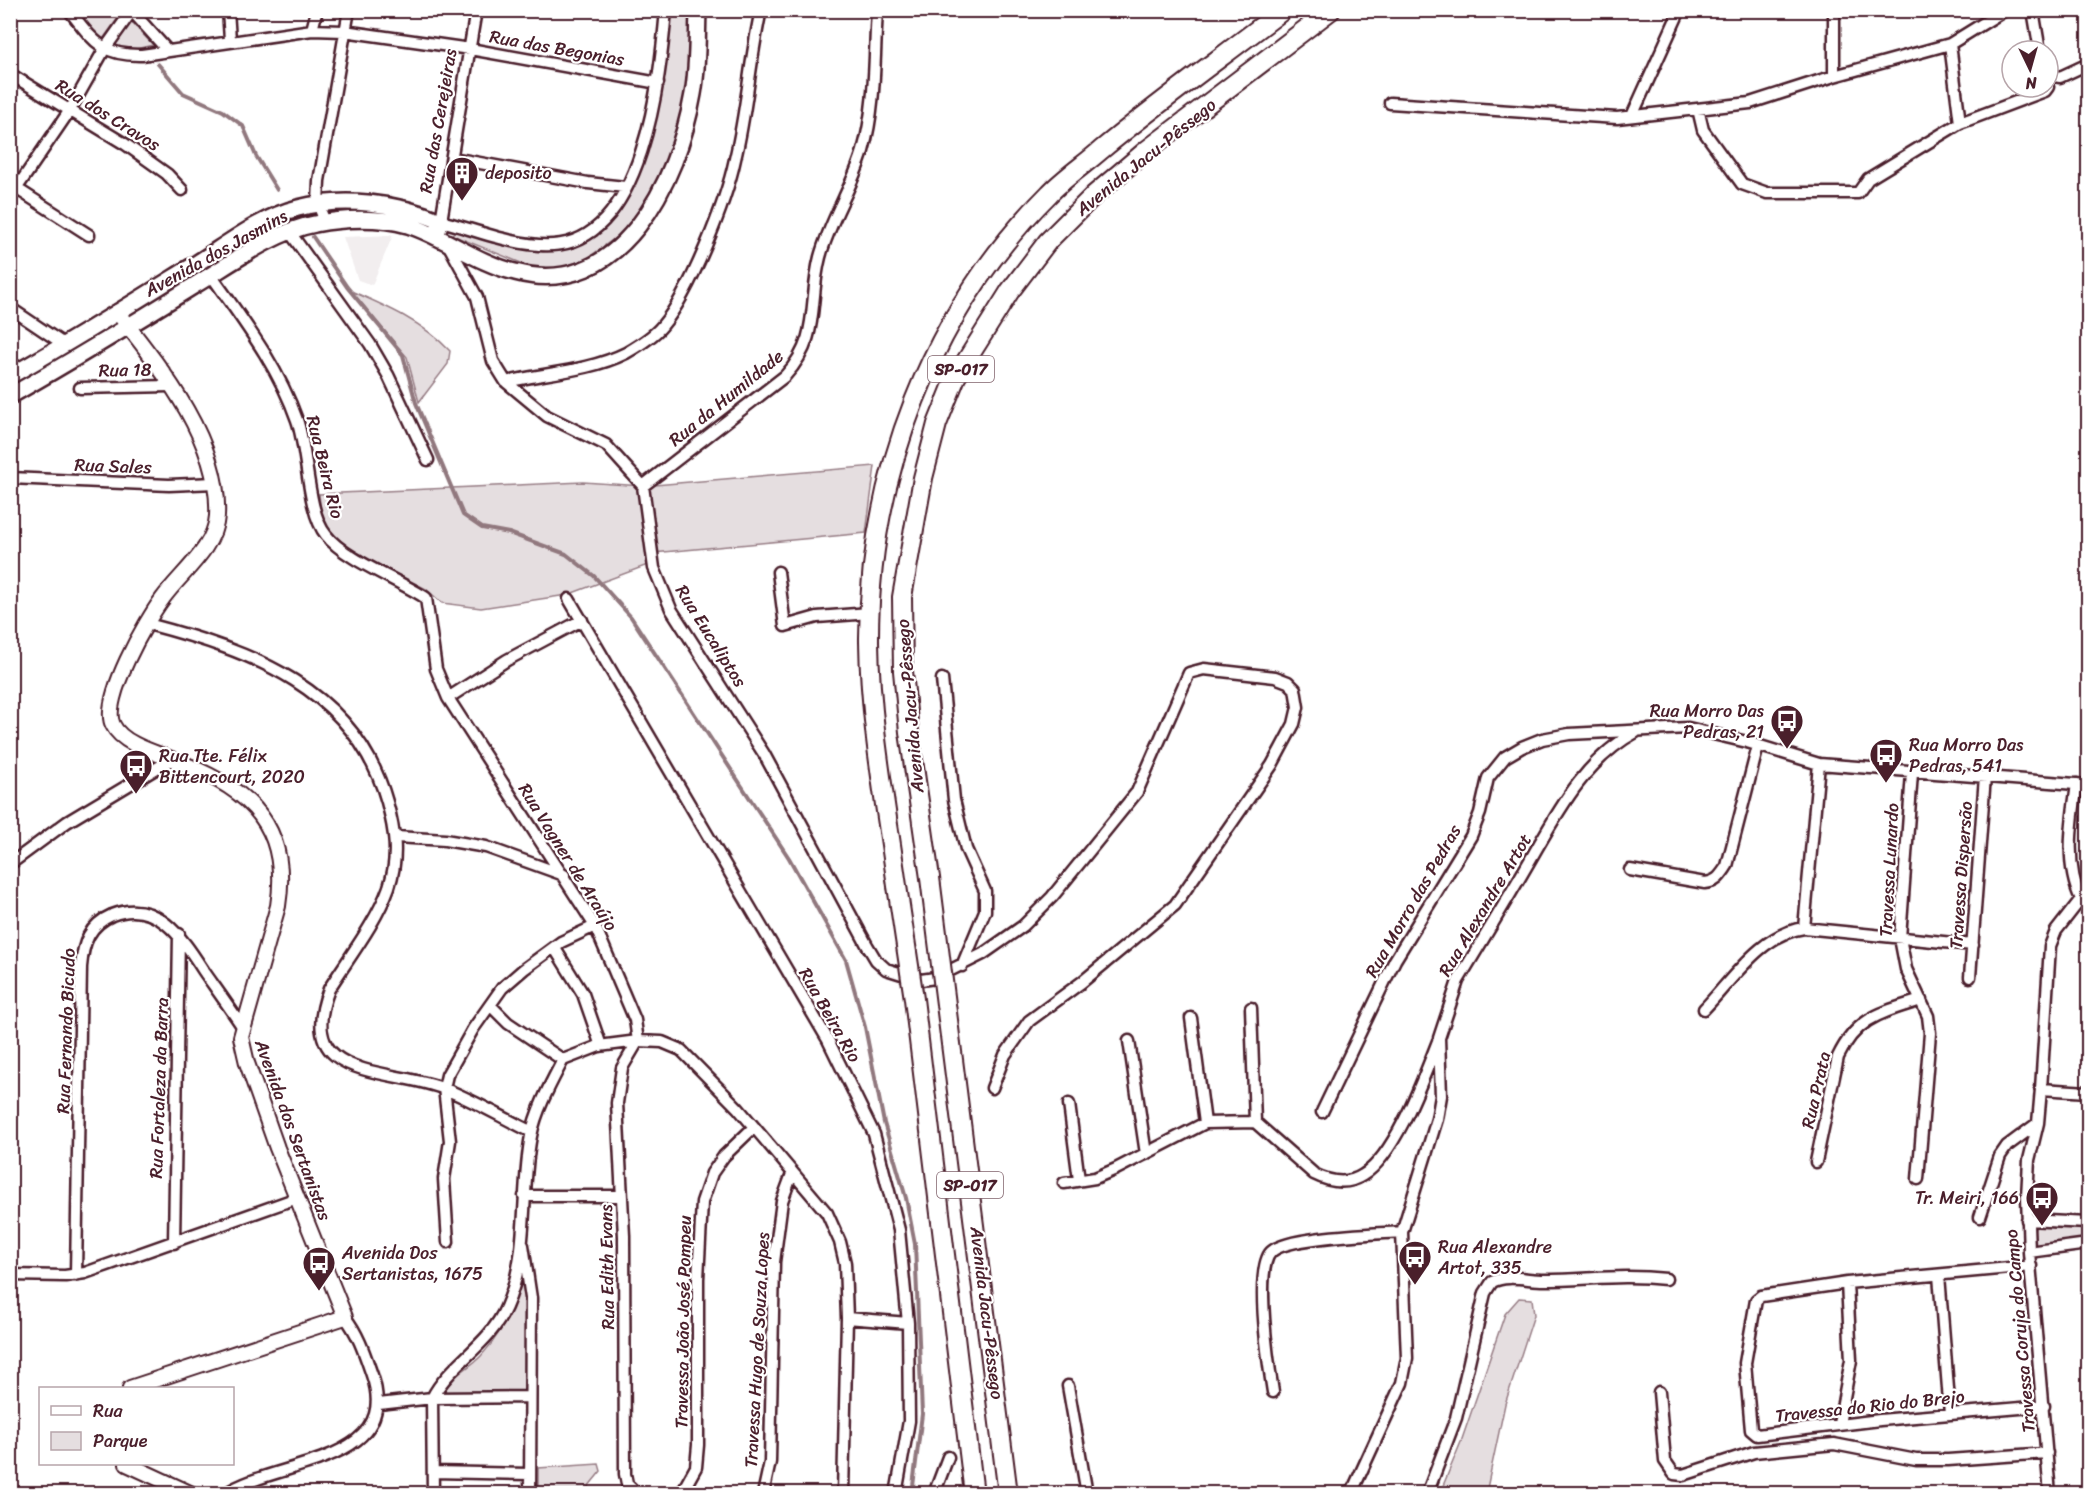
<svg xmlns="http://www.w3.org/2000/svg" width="2099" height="1504" font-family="Sriracha,sans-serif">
  <rect width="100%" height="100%" fill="#fff"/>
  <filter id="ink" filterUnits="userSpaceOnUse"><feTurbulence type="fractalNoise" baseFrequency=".0167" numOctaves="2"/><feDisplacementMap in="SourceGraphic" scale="12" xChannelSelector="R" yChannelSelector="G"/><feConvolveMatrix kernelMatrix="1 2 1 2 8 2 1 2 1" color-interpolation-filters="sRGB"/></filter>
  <g filter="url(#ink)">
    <path fill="#f2eeef" d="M393 235 372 285 358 280 343 237Z"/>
    <path fill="#e5dee0" stroke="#987e86" stroke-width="1.5" d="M77 11H123L103 39 96 37Z
      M669 11H694L695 58 671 154 649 199 631 226 585 260 558 268 531 267 452 235 456 228 543 252 575 245 597 236 649 140 666 58Z
      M131 22 153 45 131 50 113 47Z
      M351 291C386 306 423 322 450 351L448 364 419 402 407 357Z
      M875 466 866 533 653 553V563L567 595 481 608 442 603 426 589 342 546 322 522 319 494 583 482 643 486Z
      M2088 1225V1240L2035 1247 2034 1230 2036 1226Z
      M523 1277 526 1286 525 1394H441C446 1379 470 1368 481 1356 502 1333 515 1307 523 1277Z
      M1519 1298 1532 1299 1534 1315 1505 1404 1486 1493H1440L1461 1442 1505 1314Z
      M599 1464 601 1471 583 1493H538V1468Z"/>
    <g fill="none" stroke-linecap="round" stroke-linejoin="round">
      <path stroke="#91787e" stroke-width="4" d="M158 64 183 93 223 111 243 126 256 156 277 190
        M313 237 347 287 403 355 416 403 463 515 482 528 509 533 566 554 594 576 631 617 789 858 846 960 865 1027 884 1123 906 1198 915 1244 922 1414 912 1494"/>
      <g stroke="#4a1f2b" stroke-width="15">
        <path id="minor" d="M69 10C93 40 101 56 142 55L312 30 344 31 470 49 658 83
          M131 10 168 51
          M228 10 230 40
          M476 10 441 221C476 230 516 247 553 245 644 240 660 78 666 10
          M2033 10 2040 51
          M312 30 317 10
          M1950 44 1960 123 2045 91 2048 87
          M10 74 125 144 167 174 182 190
          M2048 75 2060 77 2088 64
          M1834 76 1950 44 2005 10
          M1390 103 1617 118 1750 103 1834 76V10
          M1698 109 1703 130 1742 184 1767 193H1858L1868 179 1960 123
          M1632 116 1680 10
          M453 158 588 183 625 187
          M11 185 89 235
          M10 198 70 110 104 50 131 12
          M325 222 318 204 319 181 349 10
          M289 231 370 344 388 375 428 460
          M448 244 477 297 493 361 506 382 547 416 606 445 643 486 654 568 671 609 764 754 867 945 876 960 886 969 921 980 935 978 983 954 1023 926 1052 897 1137 792 1189 673 1204 669 1275 677 1288 682 1295 689 1298 707 1294 724 1272 765 1175 905 1082 982 1029 1021 1005 1055 992 1088
          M211 275C244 322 278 366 297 420 308 451 307 512 326 535 344 559 399 580 426 598L436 669 448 698 595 926 635 1020 638 1041
          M10 308 65 345
          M506 382C545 373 590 371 626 353 638 346 653 337 662 326 690 293 726 202 735 159 747 110 750 59 761 10
          M80 388 170 386
          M10 478 169 485 215 483
          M643 486 785 376C821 337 808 303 820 257 830 220 852 188 863 151 876 106 874 57 877 10
          M778 572 785 626 817 617 870 613
          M569 599 828 1040 874 1134 899 1230 908 1323 909 1421 896 1494
          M148 624C251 651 355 688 387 802 395 831 399 857 389 887 376 923 349 957 329 989 293 1082 390 1067 445 1089 475 1101 503 1118 532 1132
          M942 679 954 800 966 849 985 891V911L962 966
          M448 698 507 660 582 620
          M1912 773 1900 938 1906 969 1928 1016 1930 1033 1918 1179
          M396 837 445 840 486 847 564 875
          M10 864 67 822 172 759
          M1630 870 1705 883C1717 882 1720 876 1727 866L1758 746
          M1804 928 1819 764
          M554 947 583 994 601 1046
          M1970 977 1985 776
          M490 1005 508 1023 563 1060
          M1251 1008 1255 1122
          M1704 1009C1733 979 1761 934 1804 928L1973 945
          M1191 1018 1205 1123
          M1129 1041 1146 1154
          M2041 1089 2088 1092
          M1069 1104 1079 1180
          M1322 1112 1395 960 1471 836 1480 813 1488 778 1505 757 1522 747 1542 739 1569 734 1688 728 1747 742 1819 764 2088 785
          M1816 1162 1838 1057C1857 1017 1881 1013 1921 1000
          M1064 1183 1095 1178 1116 1169 1205 1123 1255 1122 1314 1174C1330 1182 1348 1185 1363 1175 1396 1155 1424 1076 1438 1041
          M524 1196H622
          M1980 1217 2000 1156 2007 1146 2038 1123
          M2027 1220 2088 1223
          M448 1242 444 1179 450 1141 444 1088 447 1075 473 1029 502 988 524 969 561 942 595 926
          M174 1243 179 934
          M523 1245 531 1298 530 1494
          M2029 1252 2088 1244
          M2031 1266 1847 1283 1761 1296 1756 1300 1745 1363 1751 1430 1757 1435 1880 1420 2044 1406
          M10 1275 65 1276 85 1273 297 1198
          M76 1275 81 967C83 943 89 925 112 915 158 897 184 941 205 973 217 990 230 1008 242 1026
          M1939 1275 1950 1414
          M847 1318 908 1323
          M1068 1386 1087 1494
          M1273 1392C1269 1367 1254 1269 1271 1252 1287 1236 1376 1234 1402 1232
          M1659 1392 1665 1461 1674 1474 1683 1475 1754 1452 1834 1444 1916 1460H1948L2047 1453
          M379 1404 432 1398C450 1363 490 1345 506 1307 530 1253 520 1193 531 1136 536 1110 551 1083 563 1060L599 1046 638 1041 662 1042 681 1050 738 1108 827 1213 840 1242 845 1263 847 1318 843 1494
          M1839 1424 1851 1360 1847 1283
          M433 1472 530 1474
          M225 1494C275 1460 403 1465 372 1375 365 1355 359 1335 345 1317
          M433 1494 432 1398 530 1397
          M637 1494 627 1484 625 1474 624 1236 617 1103 622 1068 638 1041
          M681 1494 696 1467 698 1445V1279L702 1202 712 1173 724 1156 753 1128
          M763 1494 770 1462 774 1262 782 1201 792 1174
          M934 1494 948 1457
          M1351 1494 1402 1383 1407 1358 1402 1232 1437 1119 1441 1096 1439 1038 1458 981C1479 946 1501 910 1522 874 1553 822 1580 762 1636 732
          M1427 1494 1456 1418 1485 1293 1492 1282C1507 1274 1527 1280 1544 1280 1588 1280 1620 1274 1666 1279
          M2050 1494 2029 1252 2027 1197 2029 1160 2038 1123 2041 1089 2050 946 2056 931 2081 899C2064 865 2072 820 2077 784"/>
      </g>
      <g stroke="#4a1f2b" stroke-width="18">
        <path id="tertiary" d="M117 312C161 368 221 442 217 516 215 548 181 573 163 598 147 619 100 701 113 725 121 742 149 751 166 757 240 784 292 818 278 906L241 1037 247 1063 277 1148 345 1317 130 1388
          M127 1464 192 1494"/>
      </g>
      <g stroke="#4a1f2b" stroke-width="20">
        <path id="secondary" d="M10 376C73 341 133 303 194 265 226 245 261 217 298 208 344 196 397 203 441 221L436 237
          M10 396C73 360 134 323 195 285 230 264 275 231 315 224 344 218 379 217 408 225 445 237 477 263 515 272 621 301 678 180 693 94 698 67 697 38 698 10"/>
      </g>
      <g stroke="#4a1f2b" stroke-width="22">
        <path id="trunk" d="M930 878 909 732 903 671 902 597 923 478 937 424 956 377 1010 291 1048 241 1094 195 1147 150 1331 10
          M897 886C886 806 870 723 869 642 868 478 931 311 1049 194 1064 178 1084 165 1101 150 1160 101 1222 57 1283 10"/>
      </g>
      <use href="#minor" stroke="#fff" stroke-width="10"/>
      <use href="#tertiary" stroke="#fff" stroke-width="14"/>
      <use href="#secondary" stroke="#fff" stroke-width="15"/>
      <use href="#trunk" stroke="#fff" stroke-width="18"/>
      <g stroke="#4a1f2b" stroke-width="22" stroke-linecap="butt">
        <path id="trunk-bridge" d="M930 878 1008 1494
          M897 886 914 999 974 1494"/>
      </g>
      <use href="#trunk-bridge" stroke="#fff" stroke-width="18"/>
    </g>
  </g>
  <defs>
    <g id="building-pin" transform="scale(1.725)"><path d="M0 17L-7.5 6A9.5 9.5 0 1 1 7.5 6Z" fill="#4a1f2b" stroke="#fff"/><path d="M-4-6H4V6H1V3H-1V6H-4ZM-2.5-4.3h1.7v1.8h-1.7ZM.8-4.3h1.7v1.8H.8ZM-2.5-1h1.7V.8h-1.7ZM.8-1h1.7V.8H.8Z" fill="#fff"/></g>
    <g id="bus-pin" transform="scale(1.725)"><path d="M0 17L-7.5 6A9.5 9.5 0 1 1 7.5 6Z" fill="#4a1f2b" stroke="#fff"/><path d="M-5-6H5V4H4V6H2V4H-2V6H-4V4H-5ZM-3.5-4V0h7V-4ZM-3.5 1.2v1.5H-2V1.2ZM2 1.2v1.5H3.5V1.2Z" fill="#fff"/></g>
  </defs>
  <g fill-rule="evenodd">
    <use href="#building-pin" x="462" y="173"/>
    <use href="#bus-pin" x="1787" y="721"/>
    <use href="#bus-pin" x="1886" y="755"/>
    <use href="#bus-pin" x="136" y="766"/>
    <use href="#bus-pin" x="2042" y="1198"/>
    <use href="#bus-pin" x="1415" y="1257"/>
    <use href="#bus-pin" x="319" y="1263"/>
  </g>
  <g text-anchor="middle" stroke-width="4.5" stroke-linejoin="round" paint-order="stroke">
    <g fill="#fff" stroke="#80626b" stroke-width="1.5">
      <rect x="928" y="356" width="66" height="26" rx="4.5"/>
      <rect x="937" y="1172" width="66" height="26" rx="4.5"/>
    </g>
    <g font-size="16" font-weight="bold" fill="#4a1f2b">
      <text x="961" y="375">SP-017</text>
      <text x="970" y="1191">SP-017</text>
    </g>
    <g font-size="18" fill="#4a1f2b" stroke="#fff">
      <text transform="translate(557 48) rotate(10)" y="6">Rua das Begonias</text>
      <text transform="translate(108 115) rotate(32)" y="6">Rua dos Cravos</text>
      <text transform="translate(438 121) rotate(-80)" y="6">Rua das Cerejeiras</text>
      <text transform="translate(1146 157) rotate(-39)" y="6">Avenida Jacu-Pêssego</text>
      <text transform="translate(216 253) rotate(-29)" y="6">Avenida dos Jasmins</text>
      <text transform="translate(125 370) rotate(-1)" y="6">Rua 18</text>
      <text transform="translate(726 398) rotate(-39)" y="6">Rua da Humildade</text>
      <text transform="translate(113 466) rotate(2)" y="6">Rua Sales</text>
      <text transform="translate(325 467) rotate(76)" y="6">Rua Beira Rio</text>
      <text transform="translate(711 636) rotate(58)" y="6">Rua Eucaliptos</text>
      <text transform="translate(910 706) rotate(-95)" y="6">Avenida Jacu-Pêssego</text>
      <text transform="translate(568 857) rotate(58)" y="6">Rua Vagner de Araújo</text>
      <text transform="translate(1889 870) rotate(-87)" y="6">Travessa Lunardo</text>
      <text transform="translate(1961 875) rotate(-86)" y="6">Travessa Dispersão</text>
      <text transform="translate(1413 901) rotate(-60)" y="6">Rua Morro das Pedras</text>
      <text transform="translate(1485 905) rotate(-59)" y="6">Rua Alexandre Artot</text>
      <text transform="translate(830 1015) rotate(60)" y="6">Rua Beira Rio</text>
      <text transform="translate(66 1031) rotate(-88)" y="6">Rua Fernando Bicudo</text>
      <text transform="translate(159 1088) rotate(-88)" y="6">Rua Fortaleza da Barra</text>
      <text transform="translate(1816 1090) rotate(-77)" y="6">Rua Prata</text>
      <text transform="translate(293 1130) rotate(70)" y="6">Avenida dos Sertanistas</text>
      <text transform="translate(607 1267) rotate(-91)" y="6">Rua Edith Evans</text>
      <text transform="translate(987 1313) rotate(83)" y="6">Avenida Jacu-Pêssego</text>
      <text transform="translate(683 1322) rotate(-89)" y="6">Travessa João José Pompeu</text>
      <text transform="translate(2020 1331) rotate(-95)" y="6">Travessa Coruja do Campo</text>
      <text transform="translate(757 1350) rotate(-87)" y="6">Travessa Hugo de Souza Lopes</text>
      <text transform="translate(1870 1406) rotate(-6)" y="6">Travessa do Rio do Brejo</text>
    </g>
    <g font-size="18" fill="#4a1f2b" stroke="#fff" text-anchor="start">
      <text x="485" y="179">deposito</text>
      <text x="1764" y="717" text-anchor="end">Rua Morro Das<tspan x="1764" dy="21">Pedras, 21</tspan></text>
      <text x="1909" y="751">Rua Morro Das<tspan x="1909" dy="21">Pedras, 541</tspan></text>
      <text x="159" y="762">Rua Tte. Félix<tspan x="159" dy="21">Bittencourt, 2020</tspan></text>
      <text x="2019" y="1204" text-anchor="end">Tr. Meiri, 166</text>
      <text x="1438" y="1253">Rua Alexandre<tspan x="1438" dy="21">Artot, 335</tspan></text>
      <text x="342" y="1259">Avenida Dos<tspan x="342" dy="21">Sertanistas, 1675</tspan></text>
    </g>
  </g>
  <rect width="2099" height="1504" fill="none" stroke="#fff" stroke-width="36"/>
  <rect x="18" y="18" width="2063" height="1468" fill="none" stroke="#4a1f2b" stroke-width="2" filter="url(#ink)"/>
  <rect x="39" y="1387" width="195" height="78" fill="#ffffff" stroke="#b7a5aa" stroke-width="1.5"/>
  <rect x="51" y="1406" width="30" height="9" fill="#ffffff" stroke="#b7a5aa" stroke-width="1.5"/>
  <text x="93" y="1417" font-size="18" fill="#4a1f2b">Rua</text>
  <rect x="51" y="1432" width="30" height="18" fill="#e5dee0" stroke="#b7a5aa" stroke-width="1.5"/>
  <text x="93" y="1447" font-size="18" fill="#4a1f2b">Parque</text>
  <g transform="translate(2030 69) rotate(175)"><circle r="28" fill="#ffffff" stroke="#b7a5aa" stroke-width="1.5"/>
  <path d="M0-4.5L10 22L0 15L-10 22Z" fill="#4a1f2b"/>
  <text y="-9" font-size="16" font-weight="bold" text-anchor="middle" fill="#4a1f2b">N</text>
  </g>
</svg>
